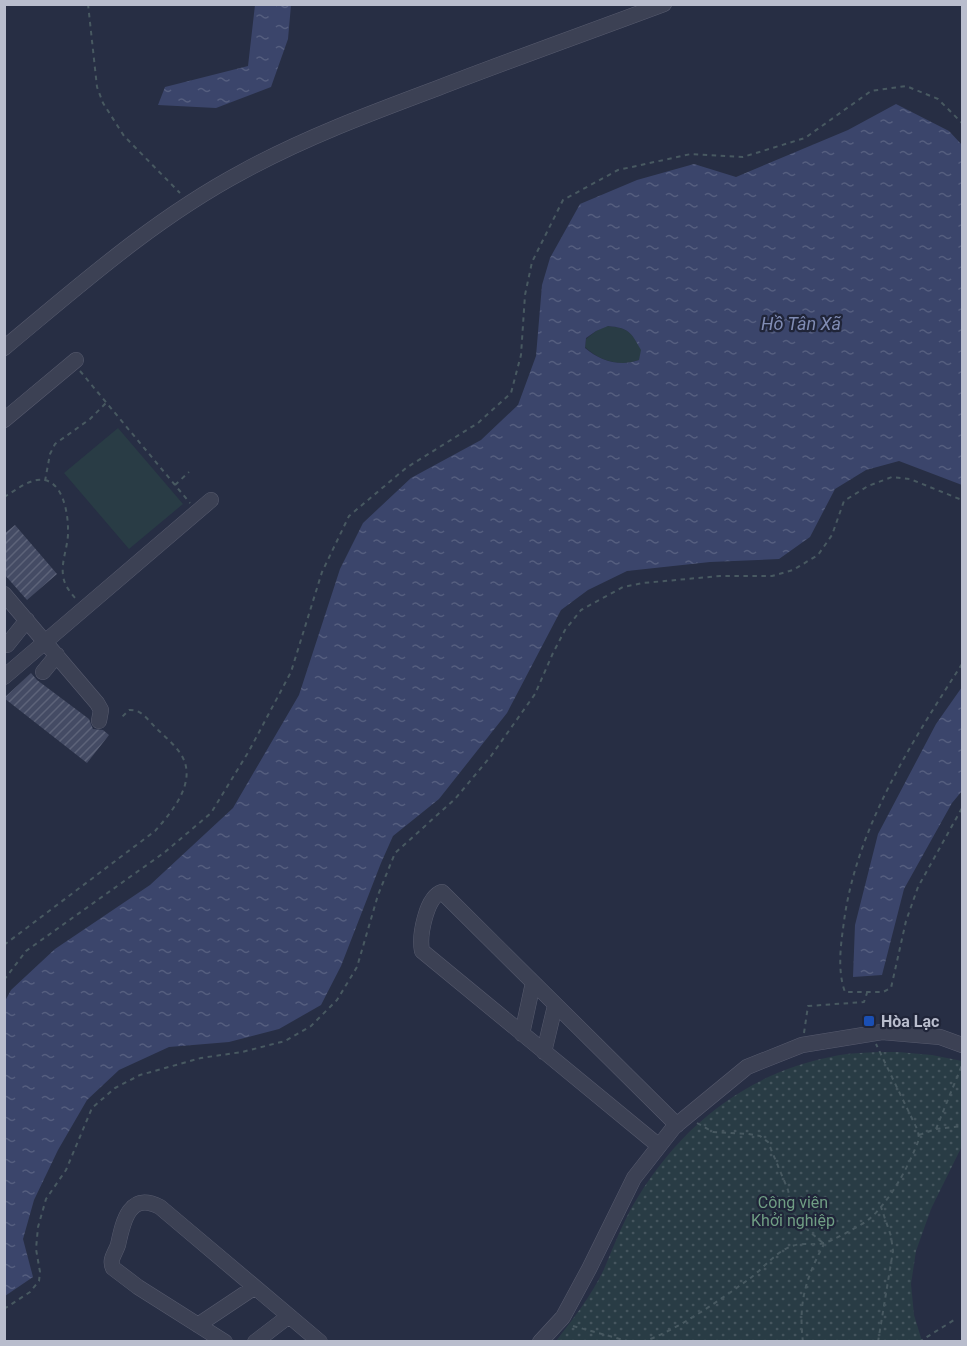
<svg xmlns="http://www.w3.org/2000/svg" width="967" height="1346" font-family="Roboto,sans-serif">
  <defs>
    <pattern id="park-dots" width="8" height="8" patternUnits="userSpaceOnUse" patternTransform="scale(1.5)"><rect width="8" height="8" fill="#293c45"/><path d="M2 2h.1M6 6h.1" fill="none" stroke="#46565f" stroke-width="1.8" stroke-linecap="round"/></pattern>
    <pattern id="water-ripples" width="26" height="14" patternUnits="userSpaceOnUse" patternTransform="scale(1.5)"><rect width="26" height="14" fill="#3b456b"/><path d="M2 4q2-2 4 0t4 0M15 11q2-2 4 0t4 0" fill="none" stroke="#555e7f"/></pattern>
    <pattern id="building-hatch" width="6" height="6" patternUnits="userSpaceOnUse" patternTransform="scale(1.5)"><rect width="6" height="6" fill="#444b64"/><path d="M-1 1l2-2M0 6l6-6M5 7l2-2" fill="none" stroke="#5d6379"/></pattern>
  </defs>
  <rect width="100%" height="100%" fill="#272e44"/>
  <path fill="#293c45" d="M607 326C629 328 631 332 642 350L639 360C619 367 600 361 585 347L586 339 596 331Z
    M118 428 183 504 129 549 64 473Z"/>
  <path fill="url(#park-dots)" d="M898 1052 932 1055 962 1061V1146L931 1209 916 1251 911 1284 914 1315 922 1341H556C573 1319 592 1295 604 1269 613 1248 621 1227 632 1207 676 1130 742 1075 830 1057 852 1052 876 1052 898 1052Z"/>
  <path fill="url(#water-ripples)" fill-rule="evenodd" d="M255 5H291L288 39 271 87 216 108 158 105 165 87 248 66Z
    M896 104 949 131 962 145V485L899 461 866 470 835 489 810 537 779 559 710 562 627 571 588 590 561 610 507 713 439 799 393 836 381 863 341 966 321 1005 279 1029 229 1042 169 1047 119 1070 87 1100 58 1150 34 1200 23 1239 33 1277 5 1296 4 1003 11 990 55 949 150 885 233 808 299 695 340 569 363 523 411 478 481 440 518 405 536 356 542 285 550 258 580 204 637 180 694 164 736 177 848 130ZM608 326C629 328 631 332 641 350L639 360C620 367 600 361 585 348L586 338 596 331Z
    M962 687V791L952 803 904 889 882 975 853 977 855 925 878 834 936 724Z"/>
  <path fill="url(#building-hatch)" d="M15 525 57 574 27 600 4 574V534Z
    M31 673 37 680 89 719 93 729 103 730 109 735 87 763 4 698Z"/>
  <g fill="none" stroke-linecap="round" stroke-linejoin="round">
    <g stroke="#575b6e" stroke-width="16">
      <path id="minor" d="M4 348C80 285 154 219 242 172 304 138 371 113 438 88 513 59 589 32 664 4
        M4 420 76 360
        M4 594 97 703 101 710 99 721
        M7 645 27 620
        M43 672 57 655
        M4 677 211 500
        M522 1034 533 983
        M544 1052 555 1006
        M659 1146 422 951C419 936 426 897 442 892L677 1125
        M198 1325 255 1287
        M225 1342 138 1287 113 1268C109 1259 115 1254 118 1245 123 1222 129 1191 160 1207L320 1342
        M255 1342 289 1316
        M540 1342 563 1317 589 1269 634 1178 674 1127 747 1067 802 1045 882 1032 940 1037 962 1045"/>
    </g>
    <path stroke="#485961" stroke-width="2" stroke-dasharray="4.5 4.5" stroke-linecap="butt" d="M88 4 97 87 103 103 124 136 180 193
      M80 371 190 503
      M45 481 50 454 55 444 90 419 106 403
      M175 485 189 472
      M4 497C15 491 25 482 37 480 62 476 68 512 68 529 69 545 61 560 63 575 64 585 70 592 76 599
      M962 664C910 745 854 831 843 929 840 950 838 973 845 992H883L891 988 906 921 918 887 962 808
      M4 945 155 831C171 813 196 784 183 758 177 746 164 736 155 727 147 719 141 709 129 710L120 719
      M4 980 26 951 165 852 211 813 249 751 291 672 322 572 349 516 406 468 478 423 511 393 521 355 525 295 532 262 563 200 618 170 691 154 743 157 805 138 871 91 906 86 938 99 962 123
      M804 1033 808 1006 864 1002 867 993
      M697 1123 713 1132 748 1134 760 1136 768 1142 788 1190 795 1219 824 1244
      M936 1129 962 1065
      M919 1135 936 1129 962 1126
      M4 1309 30 1292 39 1281 40 1272 36 1249 38 1227 46 1199 66 1170 92 1108 115 1088 140 1075 201 1058 242 1052 285 1041 311 1026 337 1000 357 967 378 895 395 853 455 799 491 756 535 694 553 653 565 630 581 610 623 587 643 583 720 576H772L793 570 818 555 832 535 844 501 868 486 892 477 910 479 962 500
      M573 1326 631 1342
      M642 1342C676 1331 720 1300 749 1279 763 1269 775 1252 792 1246 803 1242 814 1246 824 1243 832 1241 862 1225 868 1220 890 1202 910 1164 919 1139L918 1131 876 1044
      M803 1342C798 1302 806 1278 824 1244
      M878 1342 893 1251 891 1236 881 1207
      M919 1342 954 1320"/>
    <use href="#minor" stroke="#3c4154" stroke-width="15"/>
  </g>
  <rect fill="#1a4fb4" stroke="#202539" stroke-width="2" x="863" y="1015" width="12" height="12" rx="3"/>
  <g text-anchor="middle" stroke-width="4.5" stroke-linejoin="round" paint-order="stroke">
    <g font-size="16" font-weight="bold" fill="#b9bdcd" stroke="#202539" text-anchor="start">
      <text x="881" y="1027">Hòa Lạc</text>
    </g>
    <g font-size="16" fill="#709e84" stroke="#202539">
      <text x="793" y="1208">Công viên<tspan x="793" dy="18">Khởi nghiệp</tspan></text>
    </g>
    <g font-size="18" font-style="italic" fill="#808cb4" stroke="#202539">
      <text x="801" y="330">Hồ Tân Xã</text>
    </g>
  </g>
  <rect width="967" height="1346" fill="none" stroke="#b9bdcd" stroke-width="12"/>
</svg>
